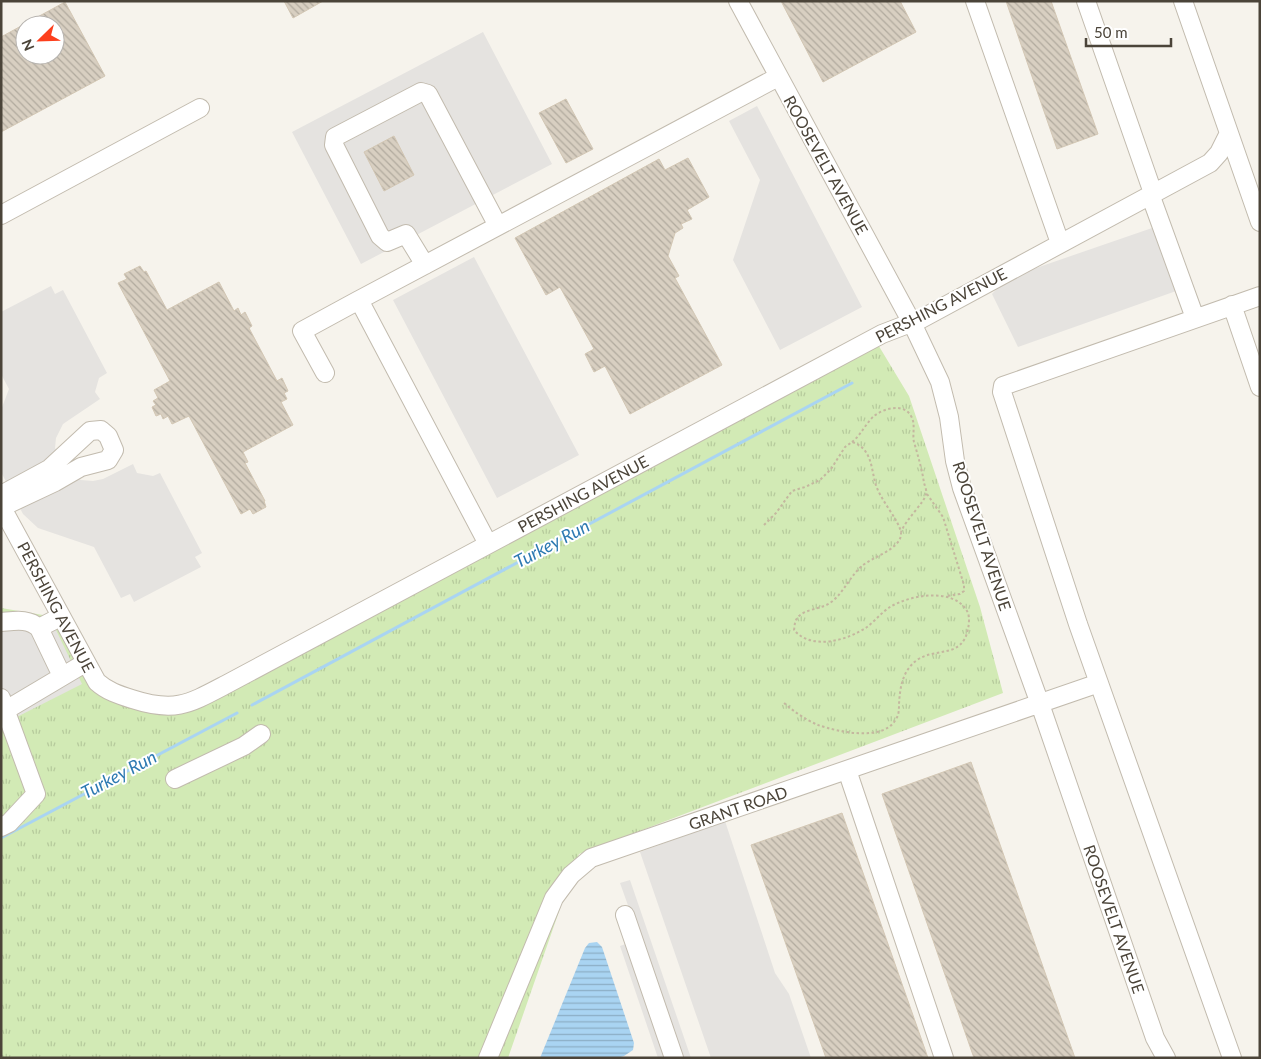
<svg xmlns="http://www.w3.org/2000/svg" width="1261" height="1059" font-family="Lato,sans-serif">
  <defs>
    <pattern id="grass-tufts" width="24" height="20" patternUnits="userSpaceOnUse" patternTransform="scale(1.25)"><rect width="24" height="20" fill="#d2eab5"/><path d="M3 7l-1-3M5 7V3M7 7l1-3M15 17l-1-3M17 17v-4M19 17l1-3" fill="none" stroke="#b6ca9c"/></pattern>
    <pattern id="water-rules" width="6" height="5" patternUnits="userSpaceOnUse" patternTransform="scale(1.25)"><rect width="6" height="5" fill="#a9d4f2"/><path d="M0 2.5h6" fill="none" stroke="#8caec5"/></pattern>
    <pattern id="building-back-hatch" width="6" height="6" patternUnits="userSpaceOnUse" patternTransform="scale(1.25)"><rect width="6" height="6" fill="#d8cfc1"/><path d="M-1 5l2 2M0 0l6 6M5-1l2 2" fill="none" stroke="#b1aa9e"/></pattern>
  </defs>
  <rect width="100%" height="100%" fill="#f6f3ec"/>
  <path fill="url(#grass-tufts)" d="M874 338 909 396 980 607 1003 693 579 854 508 1058H1V608L61 618 92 675 173 706Z"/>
  <path fill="#e5e3e0" d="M483 32 552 164 361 264 292 132Z
    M757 106 862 307 780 350 733 260 760 180 729 121Z
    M1155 227 1179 290 1018 347 992 294 1007 278Z
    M474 257 579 455 497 498 393 300Z
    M51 286 55 294 63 290 107 373 99 378 95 392 100 399 63 424 56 438 55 448 68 473 81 480 93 481 103 479 133 464 137 473 153 476 160 473 202 553 195 557 201 567 134 602 130 594 121 598 94 547 38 528 23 514 1 472V410L9 389 1 374V312Z
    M1 614 43 618 56 630 82 684 1 725Z
    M725 821 775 973 789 994 811 1058H711L640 852Z
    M630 880 691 1058H658L620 946 640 939 620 883Z"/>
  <path fill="url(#water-rules)" d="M597 942 602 947 634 1043 633 1050 624 1056 617 1058H540L585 948 589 943Z"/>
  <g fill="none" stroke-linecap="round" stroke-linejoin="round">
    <path stroke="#a9d4f2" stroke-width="3" d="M252 705 852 383
      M1 838 237 713"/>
  </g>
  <path fill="url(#building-back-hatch)" stroke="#d3c7b4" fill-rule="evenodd" d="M284 1H323L293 18Z
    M781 1H900L916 32 823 82Z
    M1006 1H1051L1098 134 1057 149Z
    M65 2 105 76 1 132V37ZM25 25H55V55H25Z
    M566 99 593 149 566 163 539 113Z
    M394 136 414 175 384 191 364 152Z
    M688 158 709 197 687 210 692 219 681 224 683 228 675 233 668 256 679 276 675 278 722 365 630 414 605 366 594 372 585 354 594 349 560 287 546 295 515 238 659 159 665 170Z
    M140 266 144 272 146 271 167 310 219 282 234 311 238 308 241 315 245 312 252 326 249 328 277 381 282 378 288 391 284 393 287 399 281 402 293 425 243 452 248 462 245 463 265 501H264L266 507 253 514 250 509 241 514 189 416 172 424 168 416 163 419 161 414 156 416 152 407 156 405 153 401 158 398 154 390 170 381 118 283 127 279 124 274Z
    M971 762 1075 1058H974L882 794Z
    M842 813 928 1058H826L751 845Z"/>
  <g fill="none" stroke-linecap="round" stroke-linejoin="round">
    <g stroke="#c2bbae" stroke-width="20">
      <path id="minor" d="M738 1 912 323 940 382 949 417 955 461 962 488 1040 704 1155 1038 1166 1058
        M975 1 1060 243
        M1086 1 1153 193
        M1183 1 1260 222
        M1150 194 1195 318
        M1 215 200 108
        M425 265 406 234 387 242 380 236 334 145 335 137 421 92 428 94 498 226
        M1232 305 1260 387
        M325 373 302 331 359 300
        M1 495 49 469 90 431 101 430 108 436 114 450 108 460 81 467 55 482 2 507
        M1 506 97 682C107 691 119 695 132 699 175 713 189 704 227 684L882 334 921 319 1210 163 1219 153 1229 133
        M488 544 359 300 778 77
        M60 617 39 628 62 676
        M1 622C15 621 28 618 39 628
        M1 698 36 794 9 823 1 827
        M6 708 11 707 85 663
        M847 770 944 1058
        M175 779 244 746 261 734
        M625 915 674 1058
        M488 1058 554 898 571 875 591 858 1099 683
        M1232 1058 1078 624 1002 392 1003 386 1260 296"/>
    </g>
    <path stroke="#c4b79f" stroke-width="2" stroke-dasharray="2.5 2.5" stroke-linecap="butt" d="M852 442C861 435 866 423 874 416 884 408 904 403 911 416 916 424 912 434 914 442 918 456 922 469 924 483 925 486 927 491 926 494 925 502 906 519 901 532
      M927 494 943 517 964 585V591L960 594 946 596
      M764 525 776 513 792 491 805 487 820 480 831 469 845 447 852 442C871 448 871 466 875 482 879 499 900 521 901 533 902 549 872 557 862 566 849 577 844 593 830 603 821 609 806 609 799 616 794 621 795 625 794 630 812 651 848 640 867 627 875 621 882 612 890 607 910 595 953 587 967 611 970 616 969 624 968 629 962 659 936 647 917 660 902 671 900 688 899 704 899 709 899 715 896 719 884 742 838 732 818 725 806 720 793 711 783 702"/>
    <use href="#minor" stroke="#fff" stroke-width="18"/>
  </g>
  <g text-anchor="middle" stroke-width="4" stroke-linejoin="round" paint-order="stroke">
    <g font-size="16" fill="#4b4439" stroke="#fff">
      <text transform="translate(826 165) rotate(61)" y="6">ROOSEVELT AVENUE</text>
      <text transform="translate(941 305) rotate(-27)" y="6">PERSHING AVENUE</text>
      <text transform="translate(583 494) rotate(-28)" y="6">PERSHING AVENUE</text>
      <text transform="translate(982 536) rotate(72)" y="6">ROOSEVELT AVENUE</text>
      <text transform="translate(56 607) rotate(62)" y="6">PERSHING AVENUE</text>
      <text transform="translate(738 808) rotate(-19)" y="6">GRANT ROAD</text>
      <text transform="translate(1114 919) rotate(71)" y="6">ROOSEVELT AVENUE</text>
    </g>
    <g font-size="18" font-style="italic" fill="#2e7ab2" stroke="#fff">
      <text transform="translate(552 544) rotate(-28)" y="6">Turkey Run</text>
      <text transform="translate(119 775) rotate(-28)" y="6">Turkey Run</text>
    </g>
  </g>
  <rect width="1261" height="1059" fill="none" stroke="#4b4439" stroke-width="5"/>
  <g transform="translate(40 40) rotate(247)"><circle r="24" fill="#ffffff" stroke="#b7b4b0"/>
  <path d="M0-4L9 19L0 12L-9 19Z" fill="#fc3f1d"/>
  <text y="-8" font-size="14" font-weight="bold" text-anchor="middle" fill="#4b4439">N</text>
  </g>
  <path d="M1086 38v8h85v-8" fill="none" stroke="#4b4439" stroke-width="2.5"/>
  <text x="1094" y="38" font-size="15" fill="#4b4439" stroke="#ffffff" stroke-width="4" paint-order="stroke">50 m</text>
</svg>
